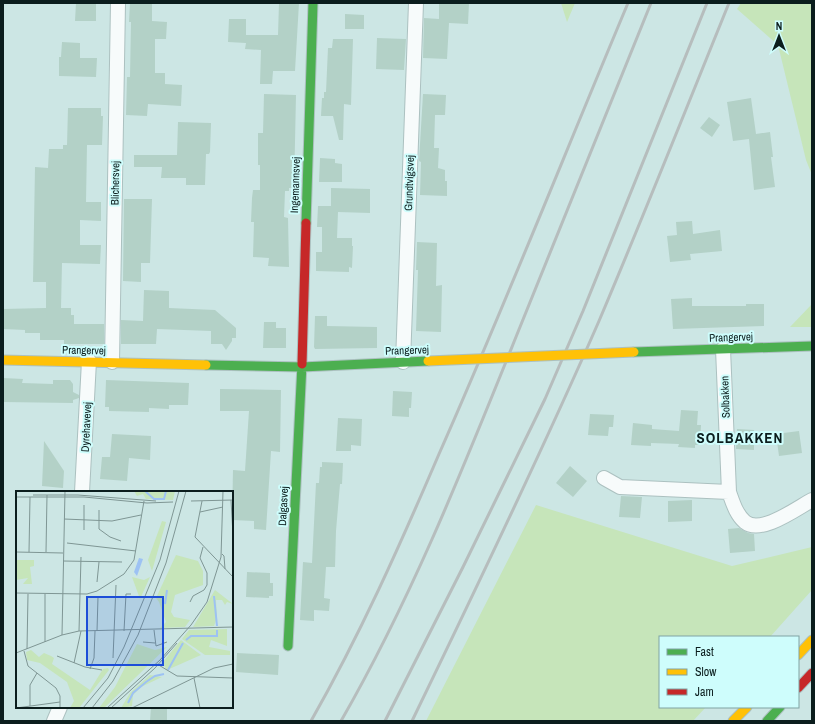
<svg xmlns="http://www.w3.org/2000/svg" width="815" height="724" font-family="'Archivo Narrow',sans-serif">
  <rect width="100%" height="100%" fill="#cce6e4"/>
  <path fill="#c6e5ba" d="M561 3H575L567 22Z
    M741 3H812V175L806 160 778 45 737 9Z
    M812 304V327H790Z
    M536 505 732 566 812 547V590L770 637H660V707H706L693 721H426Z"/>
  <path fill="#b3d1c7" d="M76 3H96V21H75Z
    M130 3H152V21L167 22 166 39H155V73H165V84L182 85 181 106 148 104 147 116 126 115 127 77H130L131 22H129Z
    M279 3H299L295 71H273L272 84H260L261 50 245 49 246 43 228 42 229 19H246V35H278Z
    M439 3H469L468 24 449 23 447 59 423 58 424 18 439 19Z
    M345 14 364 15V29H345Z
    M377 38 406 39 404 70 376 69Z
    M333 39H353L351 105 344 104 343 140H339L333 116H321L322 98H324V92H326L328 48H332Z
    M62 42 80 43V58H97L96 77 59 76V57H61Z
    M264 94 296 95 294 188H289V191H285L284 217 288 218 289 267 268 266 269 258 253 257 254 222H251L252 198 253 190H260V165H258V133H263Z
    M423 94 446 95 445 115H435L434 148H439L438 168 445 170V181H447V196L420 195 421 162 419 161Z
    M751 98 756 134 770 132 773 157H771L775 187 754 190 749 139 733 141 727 102Z
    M68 108H101V116H103L102 145H87L86 202H101V221L80 220V245H101L100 264 62 263 61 308H71V315H74V324H104V344H64V340H40V333H25V330L3 329V309L46 308V282H33L35 167 48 168 49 149H63V145H67Z
    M709 117 720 125 712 137 700 128Z
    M178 122 211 123 210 152 209 154H206L205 185H186V178H161L162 167H134V155H177Z
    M320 158 335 159V163L342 164V182H319Z
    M331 188 370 189V213L338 212 337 238H352V246H353L352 268 349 267V272L316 271V252H322V227H317L318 206H331Z
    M124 199H152L150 263H141V282L123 281Z
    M692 221 693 234 720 230 722 251 690 254 691 260 670 262 667 236 677 235 676 222Z
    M417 242 437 243 436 286 442 285 441 332 416 331 418 270H416Z
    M144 290 169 291V308L215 310 236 328V338H232V341L226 350 222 344H211V331L157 329 156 344H121V320L143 321Z
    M692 298V306H746V304H764V326L673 329 671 299Z
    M315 316H327V326L377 327V348L315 349 314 347Z
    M264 322H276V328H286V348H263Z
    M3 378 23 379 22 383 53 384V380H70L73 384V392L79 395V398L73 400V403L3 402Z
    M106 380 189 383 188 405H169V409L149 408V412L109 411V407H105Z
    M220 389 281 390 280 452 271 451 266 530 254 529V521L232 520 233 470 245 471 249 411H220Z
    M393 391 412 392 411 408H409V417L392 416Z
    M681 410 698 411 697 425H701L700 445H695V448L678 447 679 444 651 443V446L631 445 633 423 652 425V429L679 431Z
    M590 414 614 415 613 427H609L608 436 588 435Z
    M338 418 362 419 361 446 351 445V451H336Z
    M737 429 754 430V450L736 449Z
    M799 431 802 453 779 456 776 434Z
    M112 434 151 436 150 460 129 458 127 481 100 479 102 457H110Z
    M44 441 64 471 63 488 42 486Z
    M322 462 343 463 342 484H340L336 531 335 567H326L324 598 330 599 329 611 314 610V621L300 620 303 562 312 563 316 483H319L320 467H322Z
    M570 466 587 481 573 497 556 483Z
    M621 496 642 497 640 518 619 517Z
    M692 500V521L668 522V501Z
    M739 528 748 533 754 534 755 551 730 553 728 529Z
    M247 572 270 573V583H273V596H269V598L246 597Z
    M237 653 279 655 278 675 236 672Z
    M151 707H167V721H150Z"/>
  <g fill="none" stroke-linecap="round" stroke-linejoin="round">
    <g stroke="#acc1c0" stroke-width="16">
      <path id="street" d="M723 349 729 492C733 503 736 514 745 522 761 535 797 508 812 500
        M112 362 118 3
        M403 362 416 3
        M604 478 620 487 729 492
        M82 492 89 361
        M54 721 60 707"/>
    </g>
    <g stroke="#acc1c0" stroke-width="11">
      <path id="fast" d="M306 223 313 3
        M634 352 812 346
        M206 365 302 367 428 361
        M288 646 302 364
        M767 721 780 707"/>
    </g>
    <g stroke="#acc1c0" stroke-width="11">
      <path id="slow" d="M3 360 206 365
        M798 655 812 640
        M733 721 747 707"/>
    </g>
    <g stroke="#acc1c0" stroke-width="11">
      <path id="jam" d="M302 364 306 223
        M798 688 812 673"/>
    </g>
    <use href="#street" stroke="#f7fbfb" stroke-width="14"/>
    <use href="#fast" stroke="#4caf50" stroke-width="9"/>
    <use href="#slow" stroke="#ffc107" stroke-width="9"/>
    <use href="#jam" stroke="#c62828" stroke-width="9"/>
    <path stroke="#b6bdbd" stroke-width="3" d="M311 721C360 635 400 545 439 454 505 305 565 153 628 3
      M341 721C413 596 466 461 520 327 563 219 607 111 651 3
      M385 721 463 567 545 399 583 311 707 3
      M412 721C476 589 540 456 599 321 644 215 686 109 729 3"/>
    <g stroke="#acc1c0" stroke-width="11" stroke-linecap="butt">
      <path id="slow-bridge" d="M428 361 634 352"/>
    </g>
    <use href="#slow-bridge" stroke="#ffc107" stroke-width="9"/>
  </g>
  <g text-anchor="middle" stroke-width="4" stroke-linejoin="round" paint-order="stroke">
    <g font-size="11" fill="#0b1d1d" stroke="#cefdfc">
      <text transform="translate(115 183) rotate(-89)" y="4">Blichersvej</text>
      <text transform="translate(409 183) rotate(-88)" y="4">Grundtvigsvej</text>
      <text transform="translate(295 185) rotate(-88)" y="4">Ingemannsvej</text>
      <text transform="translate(731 337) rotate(-2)" y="4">Prangervej</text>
      <text transform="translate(84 350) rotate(1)" y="4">Prangervej</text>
      <text transform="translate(407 350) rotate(-2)" y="4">Prangervej</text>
      <text transform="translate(725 397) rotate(-92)" y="4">Solbakken</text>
      <text transform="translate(86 427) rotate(-87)" y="4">Dyrehavevej</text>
      <text transform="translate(283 506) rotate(-87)" y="4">Dalgasvej</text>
    </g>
    <g font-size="15" font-weight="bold" letter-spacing="1" fill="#0b1d1d" stroke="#cefdfc">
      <text x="740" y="443">SOLBAKKEN</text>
    </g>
  </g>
  <g transform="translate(16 491)">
    <rect width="217" height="217" fill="#cce6e4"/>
    <path d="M118 0H159L157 9 130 8 127 3 121 5ZM146 30 150 31 136 80 132 69ZM160 64 182 70 187 80V94L159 104 155 121 158 126 174 129 169 136 144 137 150 131 143 111 140 107ZM0 69H18V75L14 76 16 93H7L12 87 0 89ZM116 86 128 89 134 86 124 108ZM199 99 217 113 211 111 209 114 206 109H200L201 127 198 135 177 136ZM211 138V155L195 149 193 156 214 160V164H189L166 148 173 139ZM165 149 185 164 151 179 146 172ZM121 153 139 159 151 156 88 217H83L99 196ZM15 159 23 166 28 162 35 165 38 167 36 173 74 199 87 178 92 177 93 179 63 217H54L58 210 51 191 24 172 11 169 10 161ZM134 184 146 186 125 196 117 204 116 215 105 217 114 202Z" fill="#c6e5ba"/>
    <path d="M123 67 127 68 121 85 118 81Z" fill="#9dc2f3"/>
    <path fill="none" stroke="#9dc2f3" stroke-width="2" d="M129 0 138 8H148L150 0M198 105 201 135M149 113 151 99M170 149 175 145H201V139M152 179 167 152M112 212 117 202 130 191 139 185 148 183"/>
    <path fill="none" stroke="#7f9694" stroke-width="1" d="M17 4H62L140 10M0 6H68L131 12 157 11M215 9 217 44M175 10 217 9M186 10 179 46 217 86M83 19V38L94 46 105 50M184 21 207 16M48 28 96 30 125 24M68 39V14M51 52 120 60M0 61 47 62M13 61 14 6M30 61 31 4M206 63 208 65 209 78M47 70 106 71M81 91 83 71M0 102 71 103 81 100 108 83 118 69 128 10M174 111 177 105 188 99 191 94V82L184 67 187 56M138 139 140 155 151 151M63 140 65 66M81 140 82 106M108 140 110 103H115M46 144 49 0M29 151V103M127 151 139 152M11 158 12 103M8 160 12 175 40 197 44 205V217M0 162 46 144 63 140 217 136M41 165 69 176 86 179M97 167 100 94M58 172 65 140M141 173 161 185 217 187M74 178 78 167 79 140M178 187 184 217M14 215V194L21 182M0 217 44 211M67 217 92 187 108 156 144 69 163 0M76 217 97 190 122 144 150 72 170 0M91 217 144 169 175 134 191 111 205 66 207 0M95 217 139 177 161 152M116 217 198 177 217 173"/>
    <path fill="#1d4ed8" fill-opacity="0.15" stroke="#1d4ed8" stroke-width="2" d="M71 106H147V174H71Z"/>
    <rect width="217" height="217" fill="none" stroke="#0b1d1d" stroke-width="2"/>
  </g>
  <rect width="815" height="724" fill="none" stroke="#0b1d1d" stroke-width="8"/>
  <rect x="659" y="636" width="140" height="72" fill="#cefdfc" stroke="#80a3a3"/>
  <rect x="667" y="649" width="20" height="6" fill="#4caf50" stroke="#80a3a3"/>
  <text x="695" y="656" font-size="12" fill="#0b1d1d">Fast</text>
  <rect x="667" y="669" width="20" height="6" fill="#ffc107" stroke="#80a3a3"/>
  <text x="695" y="676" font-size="12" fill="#0b1d1d">Slow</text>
  <rect x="667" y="689" width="20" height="6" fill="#c62828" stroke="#80a3a3"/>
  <text x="695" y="696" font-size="12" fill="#0b1d1d">Jam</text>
  <g transform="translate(779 36)" stroke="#cefdfc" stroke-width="3" paint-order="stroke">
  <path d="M0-3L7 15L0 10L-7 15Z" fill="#0b1d1d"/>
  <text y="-6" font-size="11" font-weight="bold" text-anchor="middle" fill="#0b1d1d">N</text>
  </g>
</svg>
